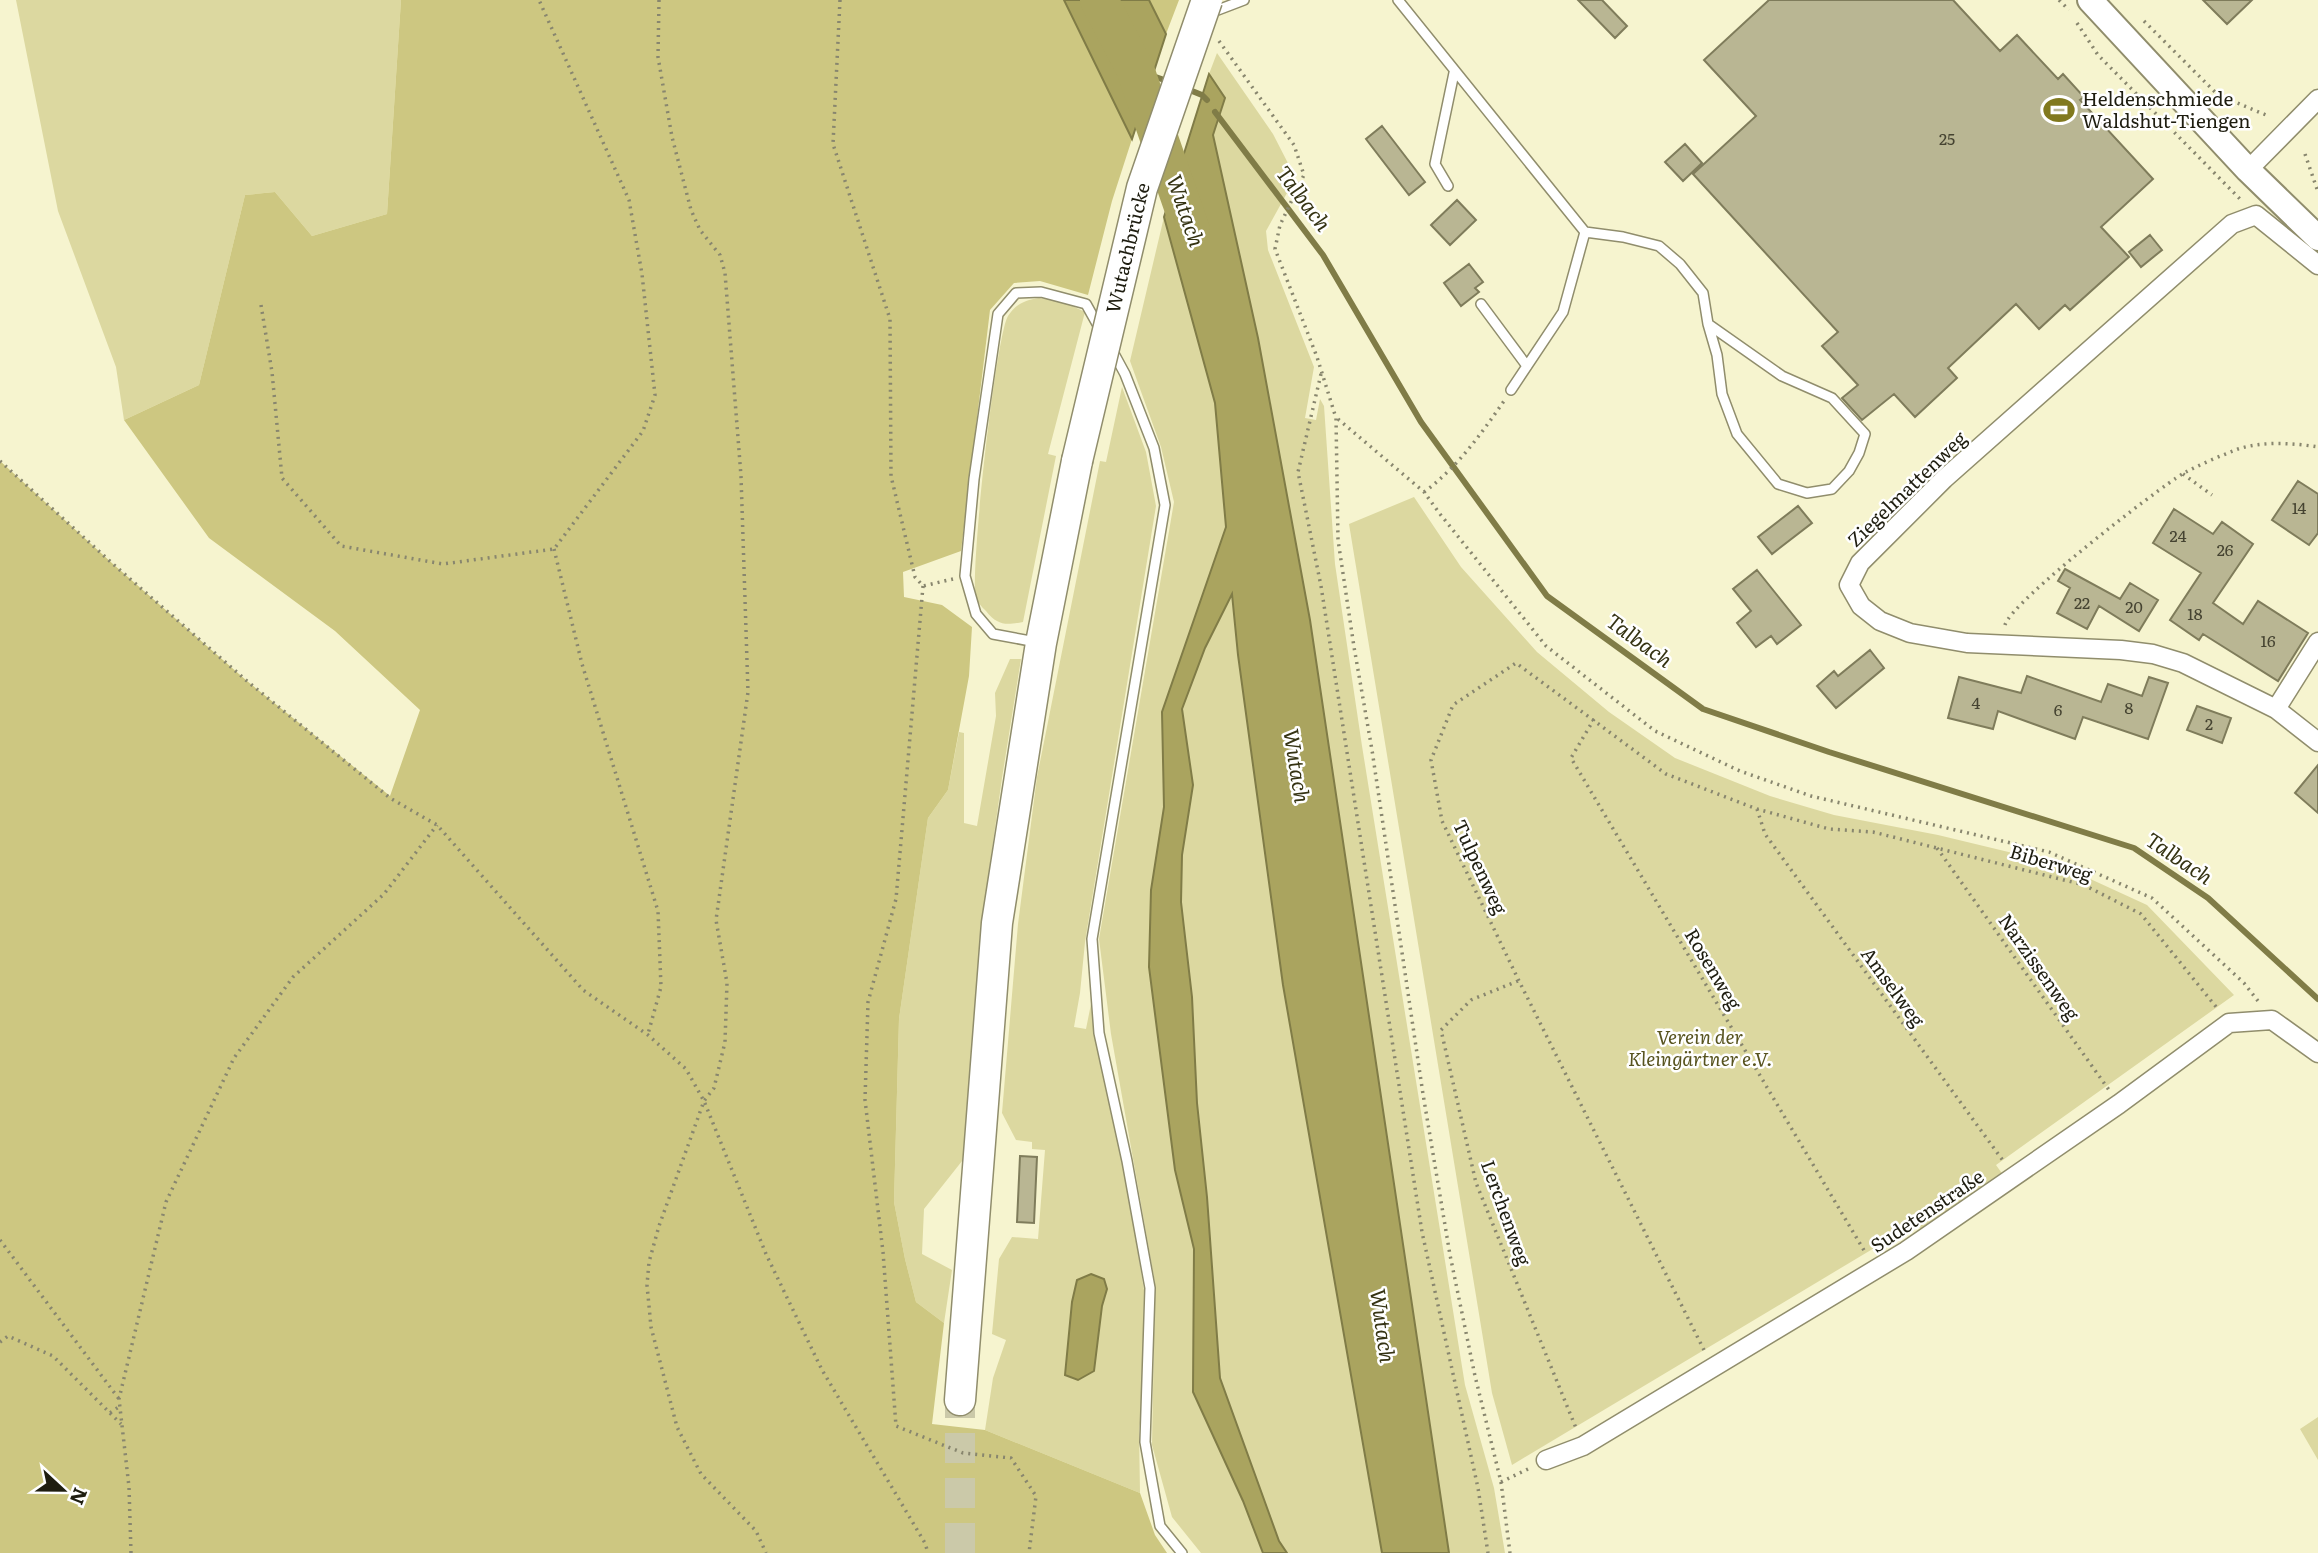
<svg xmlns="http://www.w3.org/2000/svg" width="2318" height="1553" font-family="Literata,serif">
  <rect width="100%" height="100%" fill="#f6f4cf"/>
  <path fill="#dcd8a0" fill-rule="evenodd" d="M16 0H401L387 214 312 236 275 192 245 195 199 385 124 420 116 367 58 211Z
    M1217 53 1273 134 1292 171V184L1266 231 1268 250 1314 367 1305 418 1316 420 1320 399 1324 406 1335 564 1362 746 1465 1385 1494 1488 1505 1553H1449L1310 620 1258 338 1213 135 1225 98 1209 74Z
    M1164 217 1215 403 1226 527 1162 712 1164 807 1151 890 1149 967 1175 1170 1194 1249 1193 1392 1243 1501 1263 1553H1201L1172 1517 1152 1445 1155 1283 1111 1034 1099 939 1174 502 1161 447 1130 361Z
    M1039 298 1062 301 1085 312 1048 454 1056 456 1023 622C1006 625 998 626 986 611 983 608 978 603 976 598 969 578 996 335 1008 316 1016 304 1025 300 1039 298Z
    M1122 387 1146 452 1156 506 1085 942 1080 993 1074 1027 1086 1029 1091 1004 1095 1036 1124 1168 1144 1290 1142 1409 1139 1430 1140 1493 985 1430 993 1378 1006 1340 992 1334 999 1259 1012 1237 1038 1239 1045 1150 1032 1149V1142L1016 1140 1002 1113 1018 924 1037 777 1100 461 1106 462ZM1077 1280 1107 1289 1102 1306 1065 1375 1072 1302Z
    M1414 497 1461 567 1537 652 1609 712 1675 758 1770 796 1834 815 1938 835 2021 855 2086 877 2147 905 2234 995 1996 1165 2006 1179 1925 1236 1916 1223 1512 1465 1492 1393 1349 524Z
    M1232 592 1238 655 1283 985 1382 1553H1287L1279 1541 1220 1378 1207 1197 1197 1103 1192 997 1181 902 1182 709 1205 648Z
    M1010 659H1021L1002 778 982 921 966 1156 924 1209 922 1254 952 1270 944 1323 916 1302 905 1259 894 1202 899 1019 928 818 948 790 959 732 964 733V823L977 826 996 716 995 693Z
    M2318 1417V1460L2300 1429Z"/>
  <path fill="#cdc781" d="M401 0H1064L1132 139 1112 201 1088 295 1040 281 1014 283 990 310 961 551 903 572 904 597 942 605 972 627 969 676 948 790 928 818 899 1019 894 1202 905 1259 916 1302 944 1323 932 1424 985 1430 1140 1493 1155 1535 1167 1553H0V461L113 564 247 681 390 796 420 710 335 631 209 538 124 420 199 385 245 195 275 192 312 236 387 214Z
    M1149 0H1179L1166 34Z"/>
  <path fill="#aaa45f" stroke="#807c47" stroke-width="2" d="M1064 0H1149L1166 34 1132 139Z
    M1209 74 1225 98 1213 135 1258 338 1310 620 1449 1553H1382L1283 985 1238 655 1232 594 1205 648 1182 709 1193 785 1182 855 1181 902 1192 997 1197 1103 1207 1197 1220 1378 1279 1541 1287 1553H1263L1243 1501 1193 1392 1194 1249 1175 1170 1149 967 1151 890 1164 807 1162 712 1226 527 1215 403 1164 217Z
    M1091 1274 1104 1279 1107 1289 1102 1306 1094 1371 1078 1380 1065 1375 1072 1302 1077 1280Z"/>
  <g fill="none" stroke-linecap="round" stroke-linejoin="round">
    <path stroke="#807c47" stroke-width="6" d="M1147 74 1170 82
      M1187 89 1202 95 1207 100
      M1215 112 1323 255 1421 422 1547 596 1703 709 1829 752 2134 848 2208 898 2318 999"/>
    <path stroke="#aaa45f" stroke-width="38" d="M1099 0 1135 69 1191 230"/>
  </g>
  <path fill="#b9b693" stroke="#7f7c5b" stroke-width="2" d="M1578 0H1602L1627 26 1615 38Z
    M1769 0H1953L2000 51 2017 35 2058 79 2063 74 2084 97 2080 100 2153 179 2101 227 2129 257 2070 310 2065 305 2039 329 2016 304 1948 368 1957 378 1915 417 1894 394 1862 420 1842 398 1858 385 1822 346 1838 332 1693 174 1756 116 1704 60Z
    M2203 0H2252L2227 24Z
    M1382 126 1425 182 1409 195 1366 139Z
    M1685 144 1702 163 1683 181 1665 162Z
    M1457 200 1476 220 1450 245 1431 225Z
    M2150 235 2162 250 2141 267 2129 252Z
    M1469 264 1483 282 1475 288 1479 292 1461 306 1444 283Z
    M2298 481 2318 494V533L2309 545 2272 520Z
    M1798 506 1812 523 1772 554 1758 537Z
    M2174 509 2213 534 2222 522 2253 544 2213 603 2243 624 2258 601 2308 633 2278 681 2203 634 2199 640 2170 620 2201 573 2153 543Z
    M2065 569 2120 599 2130 583 2158 600 2139 631 2099 606 2087 629 2057 613 2070 588 2058 581Z
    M1757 570 1801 625 1777 644 1771 636 1756 647 1737 623 1751 611 1733 589Z
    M1870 650 1884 668 1836 708 1817 686 1834 671 1838 676Z
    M2027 676 2101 702 2108 684 2142 696 2149 677 2168 683 2148 739 2083 717 2075 739 1998 711 1993 729 1948 718 1959 677 2021 693Z
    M2197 706 2231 718 2222 743 2187 730Z
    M2318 765V813L2295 793Z
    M1020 1156 1037 1157 1034 1223 1017 1222Z"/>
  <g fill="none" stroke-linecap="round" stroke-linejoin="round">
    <path stroke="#cbc9a9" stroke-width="30" stroke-dasharray="30 15" stroke-linecap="butt" d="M960 1553V1400"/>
    <g stroke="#908d6c" stroke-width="12">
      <path id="service" d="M1398 0 1585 232 1563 312 1511 390
        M1210 13 1244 0
        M1448 186 1435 164 1454 73
        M1585 232 1623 237 1659 246 1680 264 1703 293 1708 324 1717 355 1722 394 1737 434 1778 484 1807 493 1832 489 1849 471 1859 453 1865 434 1832 398 1782 376 1708 324
        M1481 304 1527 366
        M1112 350 1125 374 1154 448 1165 505 1092 939 1099 1033 1127 1161 1150 1288 1145 1442 1160 1526 1182 1553
        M1036 642 993 634 976 614 965 576 974 479 998 314 1016 293 1041 292 1086 304 1100 329"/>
    </g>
    <g stroke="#908d6c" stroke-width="21">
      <path id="minor" d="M2248 170 2318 99
        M2318 265 2256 215 2232 224 1944 479 1860 563 1849 585 1861 606 1880 621 1910 633 1967 643 2121 650 2153 654 2183 663 2276 709 2318 742
        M2276 709 2318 642
        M1546 1460 1583 1446 1906 1251 2119 1104 2229 1023 2272 1020 2318 1053"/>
    </g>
    <g stroke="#908d6c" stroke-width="28">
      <path id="secondary" d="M2090 0 2248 170 2318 238"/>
    </g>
    <g stroke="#908d6c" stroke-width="33">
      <path id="trunk" d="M960 1400 997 923 1041 643 1077 461"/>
    </g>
    <path stroke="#88866e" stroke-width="3.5" stroke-dasharray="2 5" stroke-linecap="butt" d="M659 0 658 57 672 137 691 210 700 230 720 255 725 273 741 476 748 692 716 920 727 983 725 1042 714 1088 704 1101 659 1226 649 1262 647 1285 651 1327 677 1427 701 1474 756 1531 766 1553
      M840 0 833 144 890 319 891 476 915 577 923 586 953 579
      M2059 0 2069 10
      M2144 21 2218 95 2266 115
      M2077 23 2098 55 2243 202
      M1219 41 1294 145 1304 175 1280 225 1275 249 1317 357 1336 418 1338 540 1354 647 1372 750 1423 1094 1450 1255 1475 1376 1501 1482 1510 1553
      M2305 154 2318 192
      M261 305 272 372 282 478 341 546 443 564 554 549 643 431 655 395 642 274 629 200 539 0
      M1321 374 1298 472 1321 586 1422 1232 1478 1488 1488 1553
      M1338 419 1424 492 1440 514 1546 646 1655 731 1740 771 1811 796 2049 852 2152 898 2244 983 2258 1001
      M0 461 113 564 247 681 390 798 437 825 583 990 648 1035 686 1069 704 1101 766 1254 822 1370 925 1543 928 1553
      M2183 474 2212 495
      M1424 492C1457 468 1481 434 1504 401
      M554 549 582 664 658 911 661 987 648 1034
      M923 586 896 899 868 1002 865 1100 883 1252 896 1426 963 1453 1011 1458 1036 1496 1029 1553
      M2005 625C2011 602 2157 489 2184 473 2201 464 2220 456 2238 449 2263 441 2293 443 2318 447
      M1594 719 1571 758 1865 1252
      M1757 809 1765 834 2004 1162
      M1937 848 2109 1090
      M1518 981 1471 1000 1441 1030 1476 1183 1576 1428
      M0 1240 119 1399
      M0 1342 8 1336 53 1356 110 1413 120 1406
      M1704 1350 1519 981 1442 821 1431 760 1453 705 1516 663 1666 774 1757 809 1829 829 1873 832 2084 885 2141 914 2217 1008
      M110 1413 121 1424
      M1501 1482 1528 1469
      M131 1553 129 1487 119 1399 166 1202 234 1058 293 977 384 894 437 825"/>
    <use href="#service" stroke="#fff" stroke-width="9"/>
    <use href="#minor" stroke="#fff" stroke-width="18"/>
    <use href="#secondary" stroke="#fff" stroke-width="24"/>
    <use href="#trunk" stroke="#fff" stroke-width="30"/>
    <g stroke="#908d6c" stroke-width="33" stroke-linecap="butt">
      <g id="trunk-bridge">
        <path id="s1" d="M1077 461 1142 188 1207 0"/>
      </g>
    </g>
    <use href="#trunk-bridge" stroke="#fff" stroke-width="30"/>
  </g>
  <defs>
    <g id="stadium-bare" transform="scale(2.415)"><path d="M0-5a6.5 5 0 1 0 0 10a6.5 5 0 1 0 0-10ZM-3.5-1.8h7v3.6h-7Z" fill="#81791e" stroke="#fff" stroke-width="2.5" paint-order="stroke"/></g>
  </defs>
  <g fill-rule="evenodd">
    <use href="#stadium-bare" x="2059" y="110"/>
  </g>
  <g text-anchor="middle" stroke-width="5" stroke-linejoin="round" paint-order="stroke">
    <g font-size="16" fill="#454331">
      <text x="1947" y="145">25</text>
      <text x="2299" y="514">14</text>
      <text x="2178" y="542">24</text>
      <text x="2225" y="556">26</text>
      <text x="2082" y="609">22</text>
      <text x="2134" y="613">20</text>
      <text x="2195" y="620">18</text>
      <text x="2268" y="647">16</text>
      <text x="1976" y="709">4</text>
      <text x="2129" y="714">8</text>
      <text x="2058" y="716">6</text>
      <text x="2209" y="730">2</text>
    </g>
    <g font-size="19" fill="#1e1d10" stroke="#fff" text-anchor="start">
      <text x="2082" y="106">Heldenschmiede<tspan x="2082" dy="22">Waldshut-Tiengen</tspan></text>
    </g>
    <g font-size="19" fill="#1e1d10" stroke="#fff">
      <text dy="7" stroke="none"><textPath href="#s1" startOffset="219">Wutachbrücke</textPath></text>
      <text transform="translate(1907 489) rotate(-44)" y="7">Ziegelmattenweg</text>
      <text transform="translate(2051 863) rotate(17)" y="7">Biberweg</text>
      <text transform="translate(1480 867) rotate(65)" y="7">Tulpenweg</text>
      <text transform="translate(2039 967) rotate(55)" y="7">Narzissenweg</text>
      <text transform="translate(1713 969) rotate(59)" y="7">Rosenweg</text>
      <text transform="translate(1893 987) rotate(54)" y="7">Amselweg</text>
      <text transform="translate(1927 1211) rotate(-34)" y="7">Sudetenstraße</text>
      <text transform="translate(1506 1213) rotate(70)" y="7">Lerchenweg</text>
    </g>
    <g font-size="19" font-style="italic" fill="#57531e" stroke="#fff">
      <text x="1700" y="1044">Verein der<tspan x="1700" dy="22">Kleingärtner e.V.</tspan></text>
    </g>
    <g font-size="21" font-style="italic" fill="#353313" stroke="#fff">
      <text transform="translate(1303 199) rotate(53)" y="7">Talbach</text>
      <text transform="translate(1185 211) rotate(71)" y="7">Wutach</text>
      <text transform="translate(1639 641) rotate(36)" y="7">Talbach</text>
      <text transform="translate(1296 766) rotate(81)" y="7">Wutach</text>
      <text transform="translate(2179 859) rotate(34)" y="7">Talbach</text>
      <text transform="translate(1382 1326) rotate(82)" y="7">Wutach</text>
    </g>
  </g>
  <g transform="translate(63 1490) rotate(112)" stroke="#ffffff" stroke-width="5" paint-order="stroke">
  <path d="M0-5L12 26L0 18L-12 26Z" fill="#1e1d10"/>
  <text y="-10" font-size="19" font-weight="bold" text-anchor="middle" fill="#1e1d10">N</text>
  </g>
</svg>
